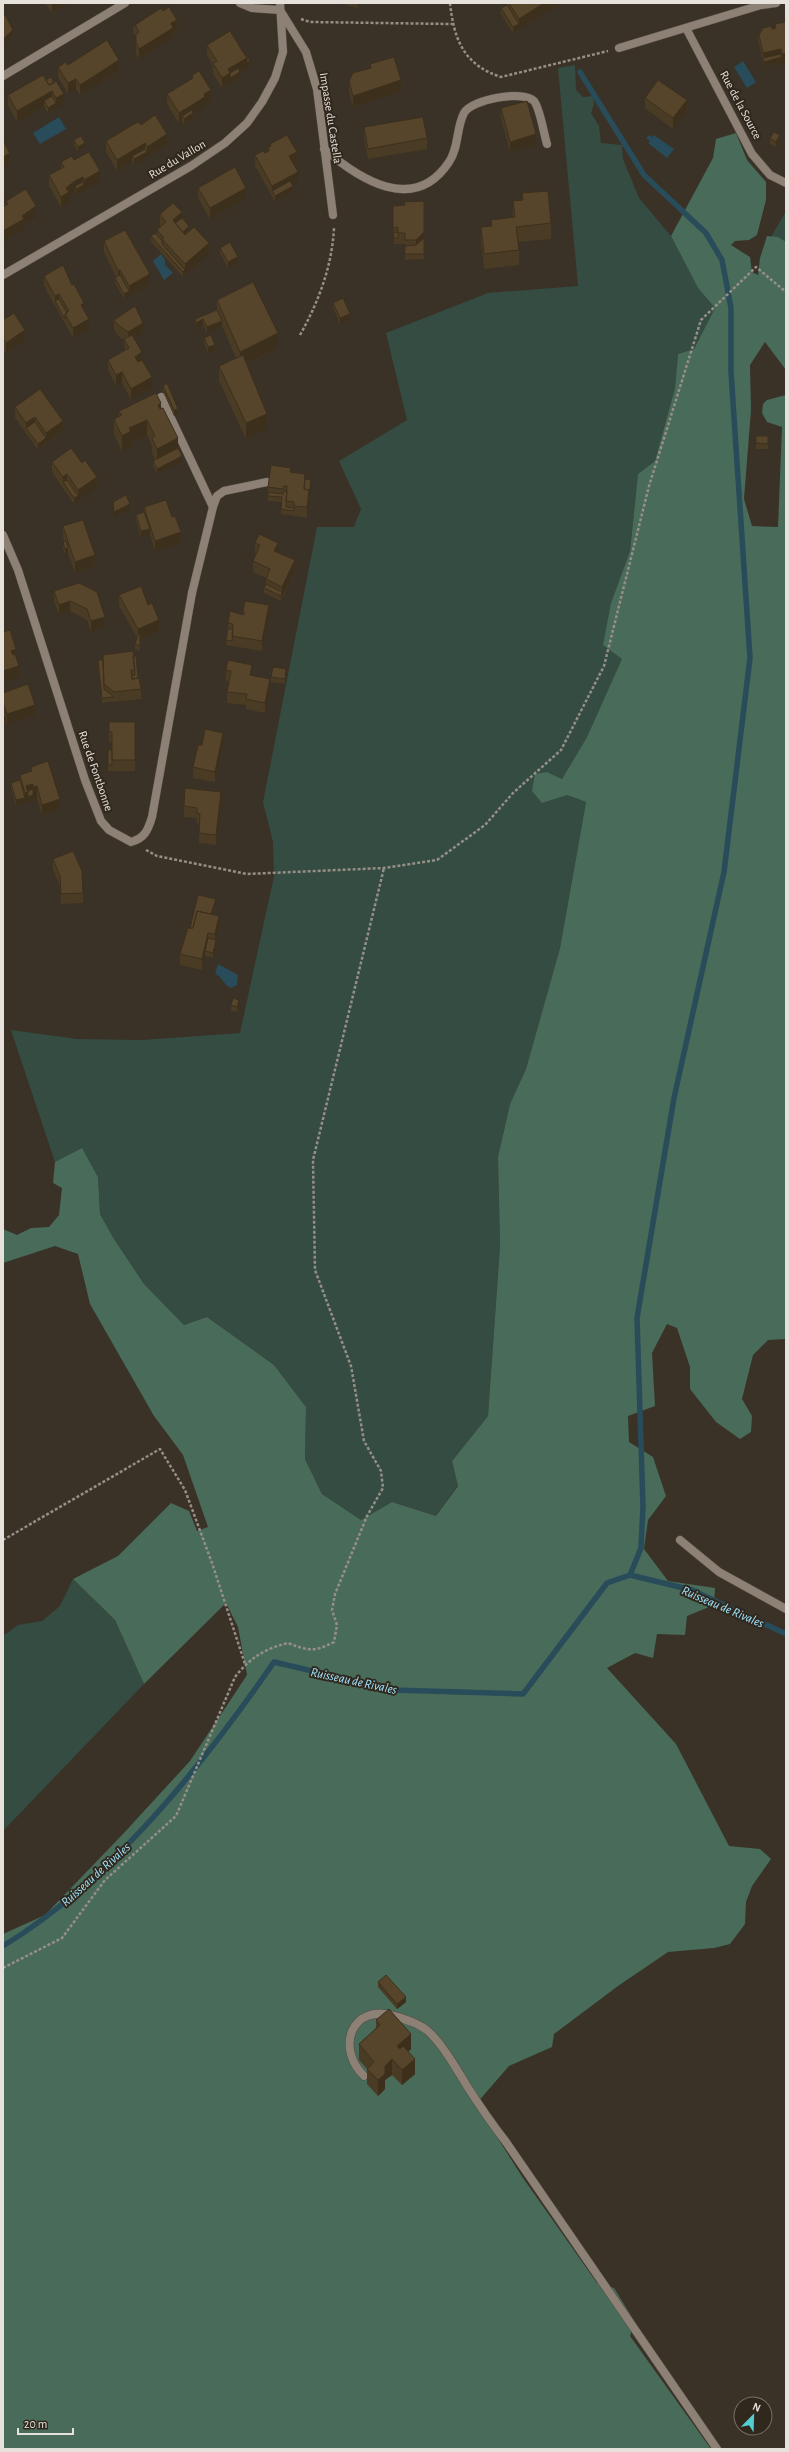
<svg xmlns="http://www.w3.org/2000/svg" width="789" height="2452" font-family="'Alegreya Sans',sans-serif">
  <rect width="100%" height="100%" fill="#3a3127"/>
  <path fill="#344c41" d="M575 65 576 90 583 97 593 96 594 104 591 113 599 126 601 143 622 145 623 159 639 198 671 236 698 288 715 308 694 349 678 354 675 388 655 461 638 474 630 551 611 603 623 658 587 737 562 779 547 772 567 795 586 802 560 948 526 1069 510 1104 498 1157 500 1246 488 1416 452 1461 458 1485 436 1516 392 1502 361 1520 322 1494 305 1459 306 1407 274 1365 207 1317 184 1325 144 1284 114 1239 100 1214 98 1177 82 1149 55 1162 11 1030 77 1039 142 1040 240 1033 274 876 273 842 263 802 317 527H354L361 509 339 461 407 420 386 333 488 293 578 286 558 68Z
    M786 211V242L771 237Z
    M73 1579 115 1620 144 1684 3 1831V1636L18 1625 42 1621 60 1606Z"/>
  <path fill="#496b5a" d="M736 133 747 160 766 182V200L757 235 749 240 735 241 731 245 750 257 752 272 758 275 760 258 767 236 778 237 786 242V370L765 342 750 365 751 410 744 499 752 526 778 527 782 427 767 422 762 413 763 404 767 400 786 395V1339L768 1340 753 1355 742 1399 752 1416 751 1432 740 1439 716 1422 690 1389V1367L677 1328 667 1324 652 1353 655 1406 628 1416 629 1442 653 1457 666 1496 648 1520 644 1549 668 1581 715 1588 714 1605 687 1616 685 1635 657 1634 653 1658 635 1653 607 1668 676 1744 729 1846 760 1849 771 1859 752 1886 746 1902 745 1924 730 1944 714 1948 668 1952 618 1986 554 2034 552 2047 509 2066 476 2104 523 2178 597 2283 614 2288 635 2322 630 2336 711 2449H3V1934L45 1915 122 1835 190 1761 247 1675 238 1627 226 1603 144 1684 115 1620 73 1579 118 1556 171 1503 189 1511 197 1531 208 1527 183 1455 154 1416 90 1304 78 1254 55 1246 3 1263V1229L17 1235 31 1228 49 1227 59 1215 62 1188 53 1183 55 1162 82 1148 98 1177 100 1214 114 1239 144 1284 184 1325 207 1317 274 1365 306 1407 305 1459 322 1494 361 1520 392 1502 436 1516 458 1486 452 1461 488 1416 500 1246 498 1157 510 1104 526 1069 560 948 586 802 567 795 542 803 532 791 535 774 547 772 562 779 587 737 622 659 603 645 611 603 630 551 638 474 655 461 675 388 678 354 694 349 715 308 698 288 671 236 713 158 716 139Z"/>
  <path fill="#284c59" d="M743 61 756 82 747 88 734 67Z
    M59 117 66 129 40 144 33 133Z
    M649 135 652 137 654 135 674 149 667 158 648 143 650 141 646 138Z
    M161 254 165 260V265L173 273 164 280 153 261Z
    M218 964 238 975 237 985 231 988 227 986 219 976 215 974Z"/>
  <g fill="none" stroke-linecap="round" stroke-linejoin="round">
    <path stroke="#284c59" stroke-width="5.5" d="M580 72 644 175 706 233 722 260 731 308V372L750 658 724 872 674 1098 637 1318 643 1507 641 1548 630 1575
      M3 1946C112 1880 202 1766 274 1662L393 1690 523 1694 607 1583 630 1575 692 1590 786 1634"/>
    <g stroke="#544c44" stroke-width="9">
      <path id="service" d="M324 149C359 179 414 215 449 162 459 148 456 128 464 113 472 99 523 90 534 101 540 108 544 135 547 144
        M161 397 213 507 192 593
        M213 507 217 496 224 491 267 482
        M364 2076C335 2047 352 2003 395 2016 407 2020 421 2024 430 2033 445 2048 456 2068 467 2086 479 2105 492 2124 506 2142 577 2244 646 2347 717 2449"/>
    </g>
    <g stroke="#544c44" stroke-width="9">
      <path id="minor" d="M240 3 252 8 280 10 306 52 317 89 333 215
        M686 28 752 154 770 175 786 183
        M619 48 761 5 776 3
        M3 76 125 3
        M3 275 191 166 225 143 247 123 262 102 275 78 283 52 280 3
        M3 535 18 570 85 780 101 821 109 830 131 842C145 838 148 830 152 817L192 593
        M680 1540 719 1572 786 1609"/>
    </g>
    <path stroke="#968e87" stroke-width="2.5" stroke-dasharray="3 2" stroke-linecap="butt" d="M450 3C454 40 464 65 501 77L608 51
      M301 19 310 22 452 24
      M300 335C319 301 332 266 334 228
      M146 850 157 856 247 874 384 868 437 860 485 825 513 793 561 750 604 666 649 486 701 320 756 267 786 292
      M3 1540 160 1449 185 1490 212 1563 245 1664
      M3 1968 62 1938 105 1880 176 1816 235 1677C250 1658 264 1649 288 1643 308 1651 315 1652 334 1642L337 1625 332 1610 335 1594 367 1516 383 1488 381 1471 364 1441 351 1366 315 1270 313 1160 384 868"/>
    <use href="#service" stroke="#8d8176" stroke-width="8"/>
    <use href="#minor" stroke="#8d8176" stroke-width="8"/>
  </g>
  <path fill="#4a3b24" d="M45 3H69L52 13Z
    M340 3H359L357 8Z
    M507 3H561L513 33 501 14V8L507 5Z
    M163 11 177 30 173 32V38L139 59 136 54V36L133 33V27L135 26V25Z
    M786 22 782 65V63L764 67 758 40V35L772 29 775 28V24Z
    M230 31 250 67 240 72V77L222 88 213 74V66L207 55V45Z
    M370 64 401 91 353 107 349 91V81L370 68Z
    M68 65 119 71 80 95 76 89 68 94 58 77V67Z
    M192 75 211 100 205 103V107L193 115V118L184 124 182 122 179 124 167 104V94L192 79Z
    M46 80 64 104 48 113 44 106 17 122 8 106V95Z
    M645 98 687 110 673 129 645 108Z
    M501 108 536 145 510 152 501 118Z
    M141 125 167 144 134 165 132 161 117 171 106 152V141Z
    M364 127 427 138V149L368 159 364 137Z
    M770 138 780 140 776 147 770 144Z
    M74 140 85 148 78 152 74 145Z
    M270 144 297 162 293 164 298 183 293 185V192L275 202 255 166V155L265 153 268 152V148L270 147Z
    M74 160 100 181 76 195 75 192 69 196V202L61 207 49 186V175L61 168V162Z
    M198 188 246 198 210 219 198 198Z
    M522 193 551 223V239L518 242 519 250V265L484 269 481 242V227L491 226V220L513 217V201L522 200Z
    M424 201V259L405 260V244H394L393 206 404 205Z
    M160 214 182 218 189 231 209 254 183 277 151 242V236L157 235V230L161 226 160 225Z
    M104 241 150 284 124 299 115 283V278L116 277 104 252Z
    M220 248 238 262 228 268 220 253Z
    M44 276 89 329 73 338 44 286Z
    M217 300 278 348 247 364 267 429 246 439 219 381V366L236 358 222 326 207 332 203 325 196 328 195 324V319L217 310Z
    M333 303 350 319 340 324 333 308Z
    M3 320 25 340 6 354 4 350Z
    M114 320 143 333 134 338 152 388 131 400 122 383 116 386 108 370V360L125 350 124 340 118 336 114 330Z
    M204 338 215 351 208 353 204 343Z
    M163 386 178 414 174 416 163 391Z
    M15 407 63 431 38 450 15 418Z
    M161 409 178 448 182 462 157 474 153 466V461L155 460 152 453V446L147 435 131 443V447L122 451 114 435V419L119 416V411Z
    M756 436H768V449H756Z
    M52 462 97 487 74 504 52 472Z
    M291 472 305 479 311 485 307 518 281 514 282 502 268 501V487Z
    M144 507 181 543 155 551 150 534 141 537 136 520V515L144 512Z
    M63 526 95 566 75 572 68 553 65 554 63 548V542H65L63 537Z
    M255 543 278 552 295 571 281 601 264 593V588L266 584V578L253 572V561L256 554 255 553Z
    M79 583 105 627 91 632 87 620 70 611 59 615 54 602V591Z
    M119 595 159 631 140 639V651L135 649V644L137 638 119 606Z
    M243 611 269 615 262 651 226 645 228 623 243 615Z
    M133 656 141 689V699L102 703 98 665V660Z
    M226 670 252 675 270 689 265 713 246 709V705L227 703V692L229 681H226Z
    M286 675 285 684 271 682V677Z
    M3 693 35 715 7 725 6 722H3Z
    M109 722H135V771H108V750H112V743L109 742Z
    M223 743 215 782 193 778V767L202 745Z
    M31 767 57 791 60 810 42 815 37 798V799L16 806 11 788V783L20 780V775L31 772Z
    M221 802 216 845 199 843V824H197V818L184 817V806Z
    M53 859 83 893V903L61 904 60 886 53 870Z
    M216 904 213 914 219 926 216 940V945L213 958 205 956 202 970 180 965V954L190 928Z
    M231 1005H239L237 1012 231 1011Z
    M378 1982 406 2002 397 2009 378 1987Z
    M376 2020 411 2049 408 2052 415 2074 402 2085 392 2075 385 2080V2089L378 2096 367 2084V2069L359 2060V2044L376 2028Z"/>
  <path fill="#3c301d" d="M52 3H69L52 13Z
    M544 3H561L513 33V27L519 24V19Z
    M177 20V30L173 32V38L139 59V49L171 23Z
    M13 30V35L3 44V39Z
    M781 49 782 63 764 67 763 53Z
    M786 53V64L782 65V54Z
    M247 58V69L240 72V77L222 88V78L228 69Z
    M119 60V71L80 95V85Z
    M250 61V67L247 69V63Z
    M76 79V89L68 94V83Z
    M401 80V91L353 107V96Z
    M211 90V100L205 103V107L193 115V118L184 124V119L182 116V122L179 124V113L204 94Z
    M52 91V101H44V106L17 122V111Z
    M64 94V104L48 113V108L56 103V98Z
    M687 100V110L673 129V118Z
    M167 134V144L134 165V159L132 156V161L117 171V160L145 143V153L147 152V147Z
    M536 134V145L510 152V142Z
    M780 135V140L776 147V142Z
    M85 143V148L78 152V147Z
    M297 152V162L289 166V156Z
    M10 153V163L3 168V157Z
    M100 171V181L76 195V189L75 186V192L69 196V202L61 207V197L66 188 75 181 83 177V186L84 185V180Z
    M298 172V183L274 195 272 191V186Z
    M293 186V192L275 202V196Z
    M246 188V198L210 219V208Z
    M36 206V217L24 225V229L3 242V231L22 216Z
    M182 212V223L175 229 173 220Z
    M189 226V232L180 240V234Z
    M424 232V243L416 251V240Z
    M209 243V254L183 277V272L185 270V264Z
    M238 257V262L228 268V262Z
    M120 270V281L118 282V271Z
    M150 274V284L124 299V294L129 291V286Z
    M59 294V304L55 301V307V296Z
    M84 303V313L81 305Z
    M350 314V319L340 324V318Z
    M89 319V329L73 338V328Z
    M203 319V325L196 328V323Z
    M222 321V326L207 332V327Z
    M143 323V333L128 342V332Z
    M25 330V340L6 354V343Z
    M278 333V348L240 367V352Z
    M4 340V350L3 351V341Z
    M215 345V351L208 353V347Z
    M142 352V363L137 366 135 357Z
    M122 372V383L116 386V375Z
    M152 377V388L131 400V389Z
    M161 403V419L158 405Z
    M178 409V414L174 416V410Z
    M267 414V429L246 439V423Z
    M35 417V428H26V434V423Z
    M147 420V435L131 443V447L122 451V436L129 428Z
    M63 421V431L46 443V433Z
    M46 438V443L38 450V444Z
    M178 438V453L157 464V449Z
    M182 456V462L157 474V469Z
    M67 474V485L63 482V487V477Z
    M97 477V487L78 501V490Z
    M311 480V485L307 518V507Z
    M78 496V501L74 504V498Z
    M130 504V510L114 517V512Z
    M150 529V534L141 537V531Z
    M181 532V543L155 551V541Z
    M278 543V553L274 551Z
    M68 548V553L65 554V549Z
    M95 555V566L75 572V562Z
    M295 560V571L282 597V587Z
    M282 592V597L281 601V596Z
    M70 601V611L59 615V605Z
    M269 605V615L262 651V641Z
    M105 617V627L91 632V621Z
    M159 620V631L140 639V651V639L138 640V629Z
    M16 649V659L15 665 11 651Z
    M252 665V676L250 675Z
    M19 666V676L3 682V671Z
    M286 669V675L285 684V679Z
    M270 679V689L265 713V703Z
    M35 705V715L7 725V714Z
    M6 716V721L3 722V717Z
    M223 733V743L215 782V772Z
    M33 784V795L28 796V802L16 806V800L25 798V793L26 786Z
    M37 786V799L28 802V797L33 795V787Z
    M221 792V802L216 845V835Z
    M60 799V810L42 815V805Z
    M216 899V904L209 924V919Z
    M219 916V926L215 945V934Z
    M208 933V943L205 951V956L202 970V959Z
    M216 940V945L213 958V953Z
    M239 1000V1005L237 1012V1007Z
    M406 1997V2002L397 2009V2004Z
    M411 2034V2049L397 2062V2046Z
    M392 2059V2075L385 2080V2089L378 2096V2080L385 2066Z
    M415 2059V2074L402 2085V2070Z"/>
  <path fill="#56452a" stroke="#3c301d" d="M509 3H544L519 19Z
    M507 5 519 24 513 27 501 8Z
    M169 7 177 20 171 23 173 28 139 49 136 43V34L139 32 135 25 161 8 163 11Z
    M5 15 13 30 3 39V17Z
    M786 22V53L782 54 781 49 763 53 759 35 763 28 771 26 772 29 776 28 775 24Z
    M230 31 247 58 228 69 230 73 222 78 213 63 217 61 207 45Z
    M107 40 119 60 80 85 76 79 68 83 58 67 66 62 68 65Z
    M238 44H239L250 61 247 63V58Z
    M781 54 782 57 764 62 763 58Z
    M394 57 401 80 353 96 349 81 353 73 371 68 370 64Z
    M238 68 240 72 230 78V73Z
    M199 71 211 90 204 94 205 97 179 113 167 94 193 78 192 75Z
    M43 75 49 85 56 81 64 94 56 98 52 91 17 111 8 95Z
    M51 77 54 83 49 85 46 80Z
    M658 80 687 100 673 118 645 98Z
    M52 96 56 103 48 108 44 101Z
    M527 101 536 134 510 142 501 108Z
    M192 110 193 113 184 119 182 116Z
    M155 115 167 134 147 147 145 143 117 160 106 141 134 124 139 122 141 125Z
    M423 117 427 138 368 149 364 127Z
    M774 132 780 135 776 142 770 138Z
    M287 135 297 152 289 156 298 172 272 186 255 155 263 151 265 153 269 151 268 148 271 146 270 144Z
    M81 136 85 143 78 147 74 140Z
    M3 141 10 153 3 157Z
    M145 149 147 152 134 159 132 156Z
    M89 152 100 171 84 180 83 177 75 181 66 188 69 192 61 197 49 175 64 167 61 162 72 156 74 160Z
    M235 167 246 188 210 208 198 188Z
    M290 181 293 186 275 196 272 191Z
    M83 182 84 185 76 189 75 186Z
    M26 189 36 206 22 216 24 219 3 231V207L8 204 6 201Z
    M548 191 551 223 516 227 519 250 484 254 481 227 492 226 491 220 515 217 513 201 523 200 522 193Z
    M424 201V232L416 240H405V233H398V227L393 228V206L405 205 404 202Z
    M173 203 182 212 173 220 185 235 194 227 209 243 185 264 162 239 164 238 157 230 166 222 160 214Z
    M182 218 189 226 183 232 175 223Z
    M125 230 150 274 129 286 120 270 118 271 104 241Z
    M398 232V238H394L393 233Z
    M155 233 162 241V244L185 270 183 272 151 236Z
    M424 238V254H405V246L416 245Z
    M230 242 238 257 228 262 220 248Z
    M63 265 72 285 74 284 84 303 81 305 89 319 73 328 65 314 69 311 59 294 55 296 44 276Z
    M120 275 129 291 124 294 115 278Z
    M253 282 278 333 240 352 217 300Z
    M343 298 350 314 340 318 333 303Z
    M59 299 67 313 65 314V319L55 301Z
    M135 306 143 323 128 332 118 325 114 320Z
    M217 310 222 321 207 327 203 319 196 323 195 319Z
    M14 313 25 330 6 343 4 340 3 341V320Z
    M132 335 142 352 135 357 138 362 142 360 152 377 131 389 122 372 116 375 108 360 129 348 124 339Z
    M211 335 215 345 208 347 204 338Z
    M243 355 267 414 246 423 219 366Z
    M167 383 178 409 174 410 163 386Z
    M40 389 63 421 46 433 35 417 26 423 15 407Z
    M156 393 161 403 158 405 160 409 163 408 178 438 157 449 152 438 155 436 147 420 129 428 131 431 122 436 114 419 122 415 119 411Z
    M35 422 46 438 38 444 26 428Z
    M756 436H768V444L756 443Z
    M71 448 82 463 85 460 97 477 78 490 67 474 63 477 52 462Z
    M178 448 182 456 157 469 153 461Z
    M271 465 291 468 290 472 305 474 304 489 309 490 307 507 294 506V502L286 501 287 486H284L283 489 268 487Z
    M305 479 311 480 309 495V490L304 489Z
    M67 480 78 496 74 498 63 482Z
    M284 491H287L286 507 294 508V511L281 509 282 497 268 496V492L283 494Z
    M126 495 130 504 114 512 113 502Z
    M166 500 172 517 175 516 181 532 155 541 144 507Z
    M144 512 150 529 141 531 136 515Z
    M83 520 95 555 75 562 63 526Z
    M259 534 278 543 274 551 295 560 282 587 266 579 270 569 253 561 260 545 255 543Z
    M66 541 68 548 65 549 63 542Z
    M79 583 97 592 105 617 91 621 87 609 70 601 59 605 54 591Z
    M266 584 282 592 281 596 264 588Z
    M141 586 148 605 152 603 159 620 138 629 119 595Z
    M245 601 269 605 262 641 232 636 233 624 228 623 230 611 243 615 245 613 243 611Z
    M228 629H233L232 641 226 640Z
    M10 630 16 649 11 651 13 655 15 654 19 666 3 671V632Z
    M140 634V646L135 644 138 635Z
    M133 651 135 670H131L132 679 139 678 141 689 114 692 104 684 103 655Z
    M133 656H136L138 678 132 679V675H135Z
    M98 660H103L104 689 114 697 102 698Z
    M228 660 252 665 250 675 270 679 265 703 246 699 247 694 227 692 231 671 226 670Z
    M273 667 286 669 285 679 271 677Z
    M28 684 35 705 7 714 3 703V693Z
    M3 708 6 716 3 717Z
    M109 722H135V760H112V732H109Z
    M205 729 223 733 215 772 193 767 198 745H202Z
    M108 750H112V765H108Z
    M48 761 60 799 42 805 37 786 33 787V784L26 786 28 792 25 793 20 775 32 771 31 767Z
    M20 780 25 798 16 800 11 783Z
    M54 780H55L57 786H56Z
    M185 788 221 792 216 835 199 833 200 814 197 813V808L184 806Z
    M33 789V795L28 797V791Z
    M73 851 82 871 83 893 61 894 60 876 53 859Z
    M198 895 216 899 211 914 197 911 193 928H190Z
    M197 911 219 916 215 934 208 933 202 959 180 954 188 928H193Z
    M208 938 216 940 213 953 205 951Z
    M233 998 239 1000 237 1007 231 1005Z
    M386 1975 406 1997 397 2004 378 1982Z
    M389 2009 411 2034 397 2046 400 2049 403 2046 415 2059 402 2070 392 2059 385 2066V2074L378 2080 367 2069 374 2062 359 2044 380 2025 376 2020Z"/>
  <g text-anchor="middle" stroke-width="4" stroke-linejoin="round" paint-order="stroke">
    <g font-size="12" fill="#e7e1db" stroke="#30271d">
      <text transform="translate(741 105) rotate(62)" y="4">Rue de la Source</text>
      <text transform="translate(331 118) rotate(81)" y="4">Impasse du Castella</text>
      <text transform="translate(177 159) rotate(-31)" y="4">Rue du Vallon</text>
      <text transform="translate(96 771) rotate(71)" y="4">Rue de Fontbonne</text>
    </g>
    <g font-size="13" font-style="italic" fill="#a0e4fe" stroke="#30271d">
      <text transform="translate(723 1606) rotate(23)" y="5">Ruisseau de Rivales</text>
      <text transform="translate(354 1680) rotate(12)" y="5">Ruisseau de Rivales</text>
      <text transform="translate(95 1874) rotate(-42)" y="5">Ruisseau de Rivales</text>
    </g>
  </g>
  <rect width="789" height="2452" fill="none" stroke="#e7e1db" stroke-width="8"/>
  <g transform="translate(753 2416) rotate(23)"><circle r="19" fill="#30271d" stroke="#797169"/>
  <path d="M0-3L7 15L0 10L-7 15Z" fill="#52cdd0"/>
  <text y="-6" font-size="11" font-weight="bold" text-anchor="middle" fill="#e7e1db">N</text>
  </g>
  <path d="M18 2428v6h55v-6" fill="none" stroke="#e7e1db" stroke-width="2"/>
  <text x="24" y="2428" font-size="12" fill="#e7e1db" stroke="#30271d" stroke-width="3" paint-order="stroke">20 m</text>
</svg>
